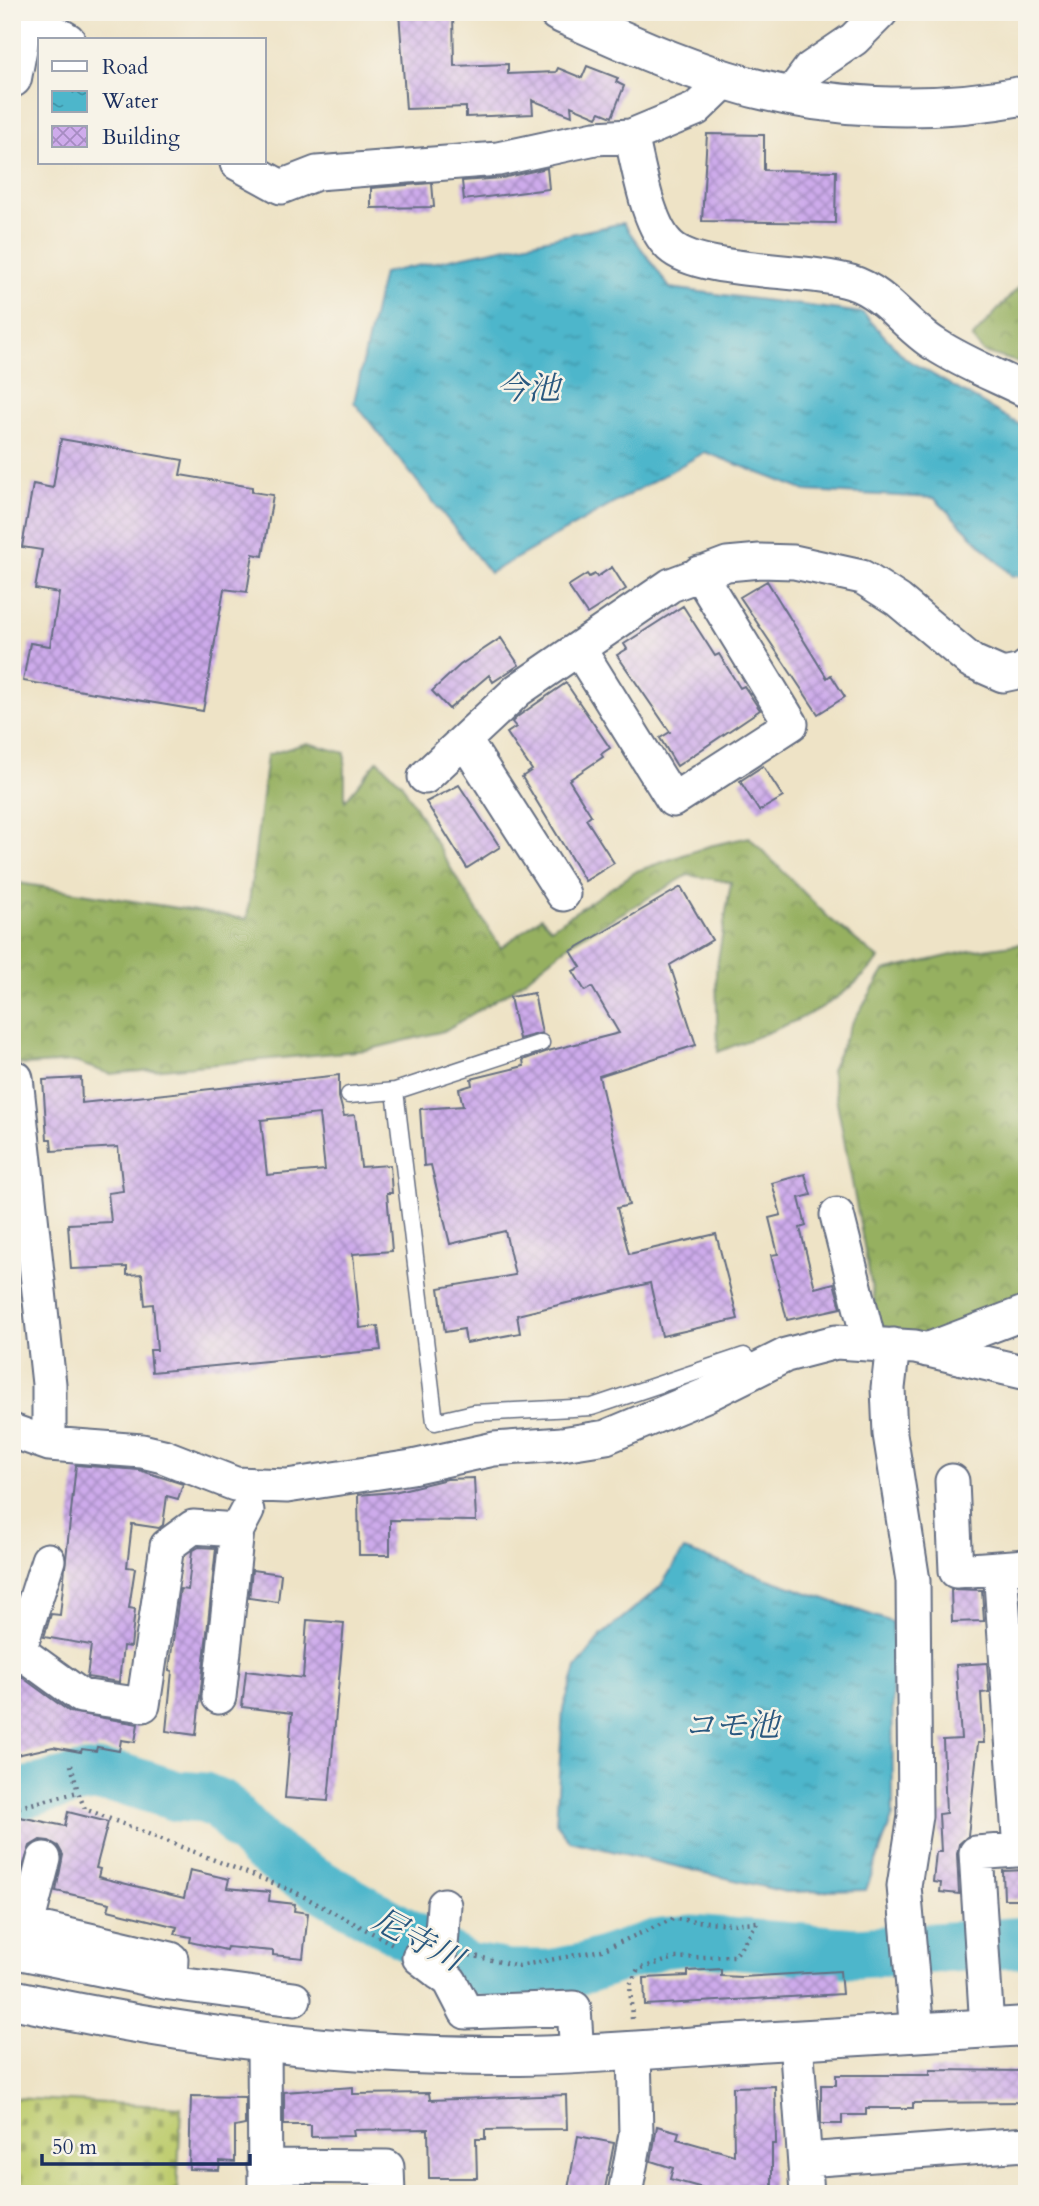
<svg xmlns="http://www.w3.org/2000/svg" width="1039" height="2206" font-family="Cardo,'Noto Serif JP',serif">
  <defs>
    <pattern id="forest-crowns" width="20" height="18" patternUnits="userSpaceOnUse" patternTransform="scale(1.75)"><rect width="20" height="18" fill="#96b061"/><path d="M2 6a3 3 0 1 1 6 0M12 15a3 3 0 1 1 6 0" fill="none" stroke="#7a9053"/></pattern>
    <pattern id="cemetery-stones" width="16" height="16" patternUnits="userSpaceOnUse" patternTransform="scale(1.75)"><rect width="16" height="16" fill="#becc6e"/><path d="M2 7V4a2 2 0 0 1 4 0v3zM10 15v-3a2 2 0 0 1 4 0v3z" fill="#9aa65e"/></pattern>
    <pattern id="water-ripples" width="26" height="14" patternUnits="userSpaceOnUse" patternTransform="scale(1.75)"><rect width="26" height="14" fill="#4db6cb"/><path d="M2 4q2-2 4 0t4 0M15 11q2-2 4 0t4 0" fill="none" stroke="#3f94a8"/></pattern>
    <pattern id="building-cross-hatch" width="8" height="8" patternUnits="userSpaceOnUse" patternTransform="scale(1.75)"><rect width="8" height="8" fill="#ceabeb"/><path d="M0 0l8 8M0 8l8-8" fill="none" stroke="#a68cc2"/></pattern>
  </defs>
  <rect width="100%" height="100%" fill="#f7f3e8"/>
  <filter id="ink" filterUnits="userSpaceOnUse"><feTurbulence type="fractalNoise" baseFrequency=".0143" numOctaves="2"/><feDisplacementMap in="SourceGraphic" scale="14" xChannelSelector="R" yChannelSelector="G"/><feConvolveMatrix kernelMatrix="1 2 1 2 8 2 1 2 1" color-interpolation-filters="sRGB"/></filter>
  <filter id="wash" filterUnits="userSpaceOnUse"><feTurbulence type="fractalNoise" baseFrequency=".00686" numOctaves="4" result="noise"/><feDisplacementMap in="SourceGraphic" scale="28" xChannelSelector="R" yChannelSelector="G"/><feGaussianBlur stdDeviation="1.57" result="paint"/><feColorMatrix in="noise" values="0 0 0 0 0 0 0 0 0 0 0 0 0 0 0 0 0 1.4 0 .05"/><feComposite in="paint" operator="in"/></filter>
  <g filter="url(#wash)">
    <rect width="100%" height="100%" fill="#eee3c6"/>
    <path fill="url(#forest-crowns)" stroke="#587060" stroke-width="2" d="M1027 278V365L983 352 972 338Z
      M307 743 345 753V801L378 760 402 784 457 879 501 948 541 917 551 928 637 871 709 846 749 837 829 918 879 959C833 1014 782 1026 718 1052L716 972 731 882 688 875 574 941 512 990 444 1031 367 1050 110 1074 75 1062 24 1065 12 1062V882L247 919 267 755Z
      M1027 943V1299L928 1337 879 1326 831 1070 851 1025 884 971 969 951Z"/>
    <path fill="url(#cemetery-stones)" stroke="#6c7e66" stroke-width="2" d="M12 2098 181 2107 177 2194H12Z"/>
    <path fill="url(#water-ripples)" stroke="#347294" stroke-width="2" d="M623 223 670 288 863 313 906 359 1027 429V576H1012L934 498 806 491 705 452 490 573 354 402 383 273Z
      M684 1550 892 1622 893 1815 866 1890 785 1892 570 1841 556 1823 563 1709 576 1668 602 1635 660 1587Z"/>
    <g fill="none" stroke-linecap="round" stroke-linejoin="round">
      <path stroke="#4db6cb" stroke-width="51" d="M12 1796 84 1778 100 1777 123 1779 177 1796 204 1798 221 1805 260 1846 292 1869 466 1968 508 1975H549L586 1968 661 1943 691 1940 856 1953 1027 1942"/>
    </g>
    <g id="blocks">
      <path fill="url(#building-cross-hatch)" fill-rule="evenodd" d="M399 12H453L454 66 508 64V74L556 72 558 68 582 78 587 66 618 78 616 82 624 86 612 117 600 112 597 117 571 106 572 116 532 100 533 114 466 117V107L406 109Z
        M707 134 764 135V170L836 171 835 223 702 221Z
        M547 168 549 189 464 200 462 181 502 178Z
        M432 183 434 207 371 208V188Z
        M61 439 183 460 180 475 252 487V492L273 495 263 556 253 554 247 592 224 589 203 711 23 681 30 643 50 646 59 593 35 589 42 550 22 547 33 484 53 488Z
        M612 567 626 589 587 614 568 586 587 574 589 577 595 574 597 577Z
        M767 581 827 678 831 675 845 697 818 714 740 597Z
        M683 606 715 656 719 654 740 688 744 686 760 710 677 766 660 738 670 732 617 655 627 649 624 644Z
        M501 638 519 665 493 682 489 675 449 709 432 691 460 665Z
        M566 683 610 748 601 754 603 757 569 780 591 815 586 819 614 863 585 881 522 777 532 770 507 733 516 727 512 722 517 717Z
        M763 766 783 797 759 811 740 781Z
        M459 785 500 847 467 868 426 802Z
        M681 887 712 940 670 965 696 1045 599 1076 629 1205 617 1208 629 1254 716 1234 738 1319 662 1336 650 1283 517 1315 520 1333 466 1343 464 1329 445 1332 439 1288 515 1275 505 1231 450 1244 431 1165 424 1166 420 1109 463 1106 459 1089 472 1085 471 1079 524 1066 523 1060 548 1051 619 1033 592 987 585 991 573 971 581 967 571 951Z
        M534 993 542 1033 519 1039 510 997Z
        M339 1075V1097L344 1116 355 1115 361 1167 390 1165 392 1193H387L392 1251 353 1254 360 1328 378 1326 381 1350 152 1372 150 1350H157L153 1304 145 1305 142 1274 127 1275V1267L71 1269 68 1224 111 1222 108 1193 123 1191 118 1147 52 1151 51 1139H47L43 1080 81 1078 82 1103ZM319 1114 325 1170 267 1175 261 1120Z
        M805 1174 811 1195 799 1198 806 1226 800 1228 815 1288 834 1283 841 1308 787 1320 771 1255 778 1254 769 1218 781 1215 772 1183Z
        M76 1465 139 1470 183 1484 178 1499 167 1496 163 1525 159 1528 132 1524 127 1567 135 1568 129 1608 135 1609 131 1647 123 1646 119 1682 87 1677 91 1645 44 1637 51 1614 60 1615Z
        M474 1478 476 1521 390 1520V1555H359L358 1495 394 1492 447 1479Z
        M199 1547 216 1548 196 1735 166 1731 172 1671 169 1670 180 1589 188 1590 192 1551Z
        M252 1570 281 1574 278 1602 249 1598Z
        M1021 1587H1027V1619H1023Z
        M951 1589 982 1590 984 1621 952 1622Z
        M307 1620 344 1623 328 1801 285 1798 292 1713 242 1707 246 1671 303 1678Z
        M987 1663 989 1692 981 1693 984 1743H978L968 1836 959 1844 957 1854 959 1894 940 1892 941 1883 933 1882 936 1852H941L939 1814 946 1813 943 1740 961 1739 956 1665Z
        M12 1670 70 1712 138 1724 135 1742 121 1740 119 1751 97 1747 96 1751 82 1749 81 1752 53 1747 12 1756Z
        M68 1812 108 1822 96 1868 100 1869 98 1877 184 1898 190 1870 229 1879 227 1888 270 1892 269 1901 295 1904 294 1911 308 1913 303 1958 273 1955V1951L227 1947 226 1950 190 1942 191 1937 175 1934 177 1927 108 1910 110 1903 56 1891 63 1855 58 1846 49 1841 40 1840 30 1846 18 1882 12 1881 15 1816 65 1826Z
        M1027 1870V1899H1004L1003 1871Z
        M721 1969V1976L742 1977 840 1971 842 1994 645 2005 644 1978 688 1976V1971Z
        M930 2070 1027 2071V2102L913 2103V2108H866V2115H842V2124H821V2085H836V2075H930Z
        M775 2086 776 2144H772V2194H725L670 2179 673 2168 651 2161 657 2126 679 2132 677 2139 734 2155 733 2087Z
        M353 2087V2094L429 2093 430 2100 566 2095 567 2129 485 2130V2139H476L477 2178H429L428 2129 353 2130 354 2136 311 2137V2125H284V2092Z
        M191 2096 245 2097V2125L235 2127V2162L220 2161 219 2170 189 2169Z
        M578 2136 614 2143 604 2194H567Z"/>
    </g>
  </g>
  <g filter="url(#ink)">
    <use href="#blocks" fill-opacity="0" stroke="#656e82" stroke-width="2"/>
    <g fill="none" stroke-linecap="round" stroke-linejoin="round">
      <g stroke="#656e82" stroke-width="19">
        <path id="service" d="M395 1091 435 1422 474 1413 592 1407 744 1356 756 1369
          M349 1095 395 1091 541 1043"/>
      </g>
      <g stroke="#656e82" stroke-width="37">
        <path id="minor" d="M15 12 24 14 68 40
          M789 97 810 69 854 39 881 12
          M631 136C639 166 647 225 670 246 700 274 806 268 851 282 886 293 906 327 936 345 964 363 997 376 1027 391
          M237 163 281 187 317 173 498 159 595 138 631 136 696 109 726 80
          M579 649 673 800 791 724 699 573
          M465 741 563 894
          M425 777 518 690 671 585 727 564 760 561 794 562 862 577 898 600 971 661 1003 675 1022 671 1027 667
          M12 1077 16 1078 49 1384V1444
          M837 1215 869 1342
          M893 1345 888 1388 890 1434 913 1581 915 1816 904 1886 917 2032
          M927 1350 1027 1312
          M12 1431 49 1444 142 1451 163 1456 235 1484 287 1486 412 1467 494 1449 562 1444 606 1437 706 1395 786 1355 836 1342 915 1347 1027 1373
          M952 1481 956 1571 1027 1566
          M48 1560 19 1651 81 1696 143 1705 167 1546 193 1527 237 1530
          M1000 1568 1020 1850
          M219 1697 237 1530 247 1511
          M12 1922 171 1959 170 1983
          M27 1925 44 1859
          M12 1951 170 1983 294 1999
          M419 1957 450 1981 466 2012 574 2008 577 2055
          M439 1973 444 1905
          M987 2028 976 1853 1027 1849
          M796 2040 807 2194
          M264 2042 265 2194
          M805 2160 1027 2144
          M264 2166 387 2167 388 2194
          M625 2194 636 2134 634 2051"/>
      </g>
      <g stroke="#656e82" stroke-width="42">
        <path id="tertiary" d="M558 12C614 37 668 62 726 80 820 110 930 114 1027 95
          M12 78 24 14
          M12 1999C180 2035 348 2058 520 2056 589 2055 657 2049 726 2044 826 2038 927 2032 1027 2026"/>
      </g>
      <path stroke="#656e82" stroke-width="4.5" stroke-dasharray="2 5" stroke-linecap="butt" d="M71 1765 78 1792
        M12 1809 78 1792 85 1809 293 1891 393 1944
        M470 1955 518 1966 602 1950 673 1919 731 1924 757 1922
        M632 2019 630 1985 638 1969 675 1958 735 1956 757 1923"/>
      <use href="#service" stroke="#fff" stroke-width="16"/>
      <use href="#minor" stroke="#fff" stroke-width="33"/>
      <use href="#tertiary" stroke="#fff" stroke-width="38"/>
    </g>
  </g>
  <g text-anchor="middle" stroke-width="5" stroke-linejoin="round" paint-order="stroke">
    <g font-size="32" font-style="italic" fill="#2a587f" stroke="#f7f3e8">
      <text x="528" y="399">今池</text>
      <text x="731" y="1736">コモ池</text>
      <text transform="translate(418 1939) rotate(28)" y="11">尼寺川</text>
    </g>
  </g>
  <rect width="1039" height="2206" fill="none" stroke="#f7f3e8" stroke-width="42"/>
  <rect x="38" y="38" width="228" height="126" fill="#f7f3e8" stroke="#9fa5b1" stroke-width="2"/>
  <rect x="52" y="61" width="35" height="10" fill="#ffffff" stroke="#9fa5b1" stroke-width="2"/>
  <text x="102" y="74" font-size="21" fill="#1b2f5e">Road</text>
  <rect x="52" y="91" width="35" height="21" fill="url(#water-ripples)" stroke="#9fa5b1" stroke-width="2"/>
  <text x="102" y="108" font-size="21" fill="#1b2f5e">Water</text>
  <rect x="52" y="126" width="35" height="21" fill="url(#building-cross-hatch)" stroke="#9fa5b1" stroke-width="2"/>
  <text x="102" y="144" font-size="21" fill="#1b2f5e">Building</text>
  <path d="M42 2154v10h208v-10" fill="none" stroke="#1b2f5e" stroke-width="3.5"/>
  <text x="52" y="2154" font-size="21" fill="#1b2f5e" stroke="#f7f3e8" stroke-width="5" paint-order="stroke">50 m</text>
</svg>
